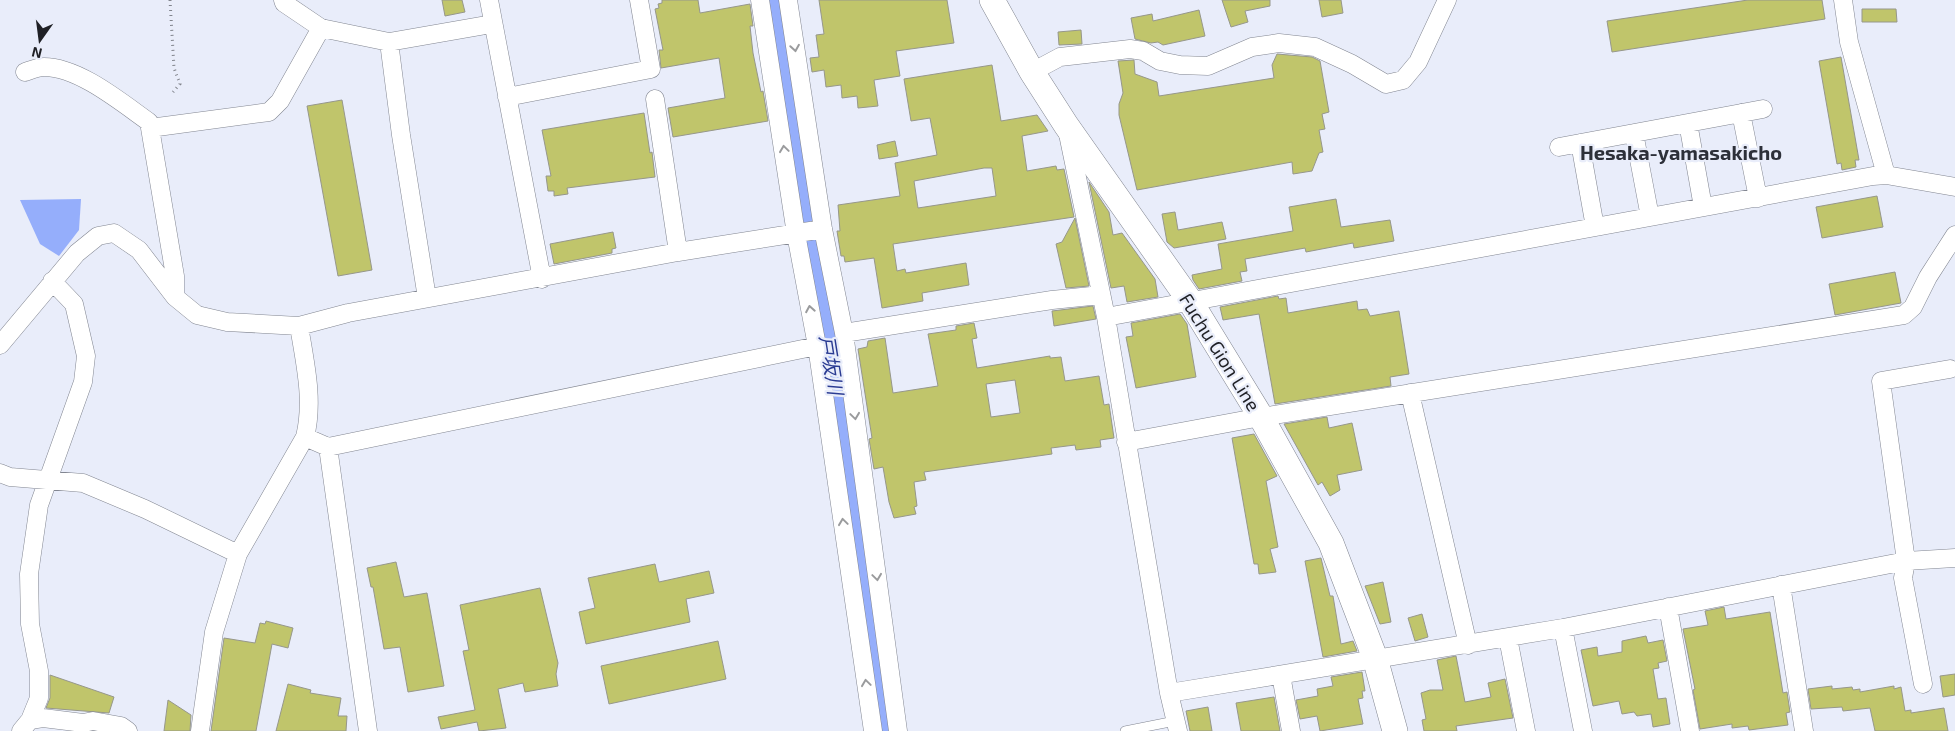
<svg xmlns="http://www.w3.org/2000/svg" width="1955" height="731" font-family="'Exo 2','Noto Sans JP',sans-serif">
  <rect width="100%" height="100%" fill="#e9edfa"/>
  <path fill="#95aefb" d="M81 199 79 230 59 256 40 244 20 200Z"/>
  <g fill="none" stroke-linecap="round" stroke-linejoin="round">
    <path stroke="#95aefb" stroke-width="29" d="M775 0 787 70 844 446 863 550 876 640 884 731"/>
  </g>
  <path fill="#c0c56b" stroke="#96978b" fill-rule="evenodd" d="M442 0H462L465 12 445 16Z
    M662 0H698L700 13 750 4 753 26H750L753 53 761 92 763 91 768 121 673 137 668 108 725 98 719 58 661 68 659 50H663L655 9 659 8 658 4 662 3Z
    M819 0H947L954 43 896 51 900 76 874 80 878 106 858 108 857 96 842 98 841 85 826 87 824 70 812 72 810 58 819 57 816 35 824 34Z
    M1222 0H1270V6L1245 11 1248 22 1231 27Z
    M1319 0H1341L1343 13 1322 17Z
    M1748 0H1822L1825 19 1612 52 1607 21Z
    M1862 9H1896L1897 22H1862Z
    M1199 10 1205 36 1163 45 1158 42 1151 43 1135 39 1131 18 1152 14 1153 21Z
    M1081 30 1082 44 1059 45 1058 32Z
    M1277 54 1312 57 1320 61 1329 112 1322 114 1325 129 1319 130 1323 152 1319 153 1312 171 1293 174 1292 162 1137 190 1119 115V104L1123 93 1118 61 1134 60 1135 74 1157 82 1159 96 1274 78 1272 65Z
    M1841 57 1859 160H1855L1856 167 1842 170 1841 163 1837 164 1819 61Z
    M992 65 1001 121 1037 115 1048 131 1022 136 1027 171 1056 166 1057 170 1064 169 1074 217 893 244 897 271 905 269 906 273 966 263 969 285 922 293 923 301 882 308 874 258 845 262 844 256H841L837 231H840L838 205 900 196 895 163 937 155 930 118 911 121 904 79ZM984 168H992L996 196 918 208 914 181Z
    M342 100 372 270 338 276 307 106Z
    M644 113 650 153 652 152 655 177 567 188 568 194 554 196V191H548L546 176H551L542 130Z
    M895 141 898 156 879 159 877 145Z
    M1089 182 1109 212 1113 235 1122 233 1155 279 1158 297 1127 302 1124 286 1111 288Z
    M1877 196 1883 227 1822 238 1816 207Z
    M1336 199 1341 227 1390 220 1394 241 1354 248 1353 243 1306 252 1305 248 1245 259 1247 271 1240 272 1242 281 1199 289 1193 280 1192 275 1222 269 1218 244 1293 231 1289 207Z
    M1175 212 1178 230 1222 222 1226 239 1174 248 1167 242 1162 214Z
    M1075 218 1089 286 1066 288 1056 244 1062 242Z
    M613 232 616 248 612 249V253L554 264 550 244Z
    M1895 272 1901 303 1835 315 1829 284Z
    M1278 296 1279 299 1286 298 1288 313 1357 301 1358 310 1367 309 1370 316 1399 311 1409 374 1390 377 1391 386 1275 404 1259 314 1223 320 1220 307Z
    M1093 306 1096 319 1054 326 1052 311Z
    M1180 314 1187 324 1196 377 1136 388 1126 337 1133 336 1131 323Z
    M974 323 977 338 972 339 977 368 1050 356V358L1061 357 1065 381 1099 376 1104 405 1109 404 1114 438 1100 440 1101 447 1076 450 1075 445 1051 448 1052 454 924 472 926 480 914 482 917 506 914 507 916 514 894 518 889 502 883 467 874 469 869 439 872 438 858 349 867 347 868 341 885 338 893 393 938 386 928 334 956 330V326ZM1015 380 1020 413 991 417 986 384Z
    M1327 417 1329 428 1352 423 1362 470 1337 475 1340 490 1330 496 1322 482 1318 485 1284 424Z
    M1254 434 1277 476 1266 481 1278 547 1270 549 1276 572 1259 574 1258 564H1254L1232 438Z
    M1321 558 1330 596H1333L1341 644 1353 641 1357 651 1323 657 1305 561Z
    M396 562 404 597 427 593 444 686 408 692 400 647 384 649 373 587H371L367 568Z
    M655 564 659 582 709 571 714 593 686 599 690 622 586 644 579 612 595 608 588 578Z
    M1383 582 1391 622 1380 624 1365 586Z
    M540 588 558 663 556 674 558 686 525 692 523 683 498 689 506 728 479 731 477 722 441 729 438 717 475 710 463 651 469 650 460 605Z
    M1724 607 1726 619 1770 612 1783 693 1787 692 1790 712 1786 713 1788 725 1749 730 1748 726 1732 728V724L1700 729 1693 690 1695 689 1683 629 1708 625 1705 611Z
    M1422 614 1428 637 1415 641 1408 618Z
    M266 621 293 628 288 648 272 644 256 731H211L224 638 255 643 260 623 265 624Z
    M1646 636 1648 643 1663 640 1667 661 1658 663 1659 668 1653 669 1658 699 1666 698 1670 724 1653 727 1651 714 1637 716 1634 712 1622 714 1619 701 1593 706 1581 650 1597 647 1598 656 1622 652V641Z
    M718 641 726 679 609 704 601 666Z
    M1456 656 1465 702 1491 697 1488 683 1505 679 1513 718 1456 726 1457 731H1424L1422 720 1426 719 1421 693 1430 690H1443L1437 660Z
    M1362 672 1365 691H1362L1363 698 1358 699 1363 724 1320 731 1317 716 1300 719 1296 700 1318 696 1317 689 1333 686 1331 677Z
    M1955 674V695L1943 697 1940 676Z
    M50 675 114 697 109 713 46 708 50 698Z
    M288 684 311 690 310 693 341 698 338 716H347L346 731H276Z
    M1832 686V689L1852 687 1853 690 1860 689V692L1894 686V689L1901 687 1905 711 1911 710V713L1944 708 1948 731H1875L1870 708 1843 711 1842 707 1811 709 1808 689Z
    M1274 697 1280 731H1241L1236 703Z
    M168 700 191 715 190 731H164Z
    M1208 707 1212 731H1190L1186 711Z"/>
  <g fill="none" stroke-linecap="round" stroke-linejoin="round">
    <g stroke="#828691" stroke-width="10">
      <path id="lane" d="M1125 731 1175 721"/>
    </g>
    <g stroke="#828691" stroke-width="19">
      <path id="street" d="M283 0 284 3 321 28 389 42 492 24
        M489 0 542 279
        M760 0 796 234 817 346 873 731
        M788 0 823 229 844 333 898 731
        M1843 0 1849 42 1886 175
        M389 42 401 135 427 298
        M25 72C31 70 38 67 44 67 79 67 122 103 149 122L175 276V297
        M1032 72 1060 57 1130 49 1143 51 1160 61 1180 65 1208 66 1252 47 1279 43 1315 47 1352 64 1386 84 1403 80 1418 62 1447 0
        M507 97 651 69 639 0
        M655 99 678 252
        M1741 113 1758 198
        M1688 123 1703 207
        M150 128 269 112 280 101 321 28
        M1634 133 1650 217
        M1068 134 1106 317 1169 693 1178 731
        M1580 143 1595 227
        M1559 147 1763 109
        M1106 317 1873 176 1886 175 1955 187
        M844 333 1052 300 1101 295
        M0 345 77 253 98 236 114 233 139 250 175 297 197 315 227 322 299 326 348 313 678 252 823 229
        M1410 393 1468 645
        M305 437 328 447 817 346
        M1126 442 1261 417 1904 315 1913 307 1928 277 1955 235
        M328 447 368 731
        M0 473 10 477 83 483 145 509 238 554
        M1781 585 1804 731
        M1668 607 1690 731
        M1563 628 1583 731
        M1508 638 1526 731
        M1281 675 1291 731
        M1923 684 1903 578 1906 561 1881 381 1950 369
        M1169 693 1563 628 1906 561 1955 558
        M30 720 43 718 83 723 93 721 121 726 128 731
        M21 731 30 720 39 698V671L30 624 29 574 39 505 83 382 86 356 74 304 52 281
        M200 731 214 632 238 554 305 437C314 400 305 363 299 326"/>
    </g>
    <g stroke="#828691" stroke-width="26">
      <path id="secondary" d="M992 0 1032 72 1066 125 1190 301 1261 417 1331 543 1375 658 1395 731"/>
    </g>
    <path stroke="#81848c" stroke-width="3" stroke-dasharray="1 4" stroke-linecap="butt" d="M170 0 174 68 180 84 173 92"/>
    <use href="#lane" stroke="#fff" stroke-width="9"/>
    <use href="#street" stroke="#fff" stroke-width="18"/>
    <use href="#secondary" stroke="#fff" stroke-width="25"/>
  </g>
  <defs><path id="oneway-chevron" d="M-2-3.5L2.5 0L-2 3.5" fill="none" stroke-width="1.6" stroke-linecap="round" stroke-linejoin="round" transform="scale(1.25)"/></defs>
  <g stroke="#9a9b9d">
    <use href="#oneway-chevron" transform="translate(795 48) rotate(81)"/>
    <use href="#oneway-chevron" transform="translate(784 149) rotate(-98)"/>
    <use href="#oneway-chevron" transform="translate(810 309) rotate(-100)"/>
    <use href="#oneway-chevron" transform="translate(855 416) rotate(82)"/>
    <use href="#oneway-chevron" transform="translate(843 522) rotate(-98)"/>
    <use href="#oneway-chevron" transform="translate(877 577) rotate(82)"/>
    <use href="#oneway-chevron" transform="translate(866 683) rotate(-98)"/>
  </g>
  <g text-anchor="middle" stroke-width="4.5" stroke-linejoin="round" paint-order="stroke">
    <g font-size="19" fill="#1f2025" stroke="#e9edfa">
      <text transform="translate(1220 352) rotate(58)" y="7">Fuchu Gion Line</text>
    </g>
    <g font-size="20" font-weight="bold" fill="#2d3039" stroke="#e9edfa">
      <text x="1681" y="160">Hesaka-yamasakicho</text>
    </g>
    <g font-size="20" font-style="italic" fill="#2a3b92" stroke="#e9edfa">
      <text transform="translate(831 365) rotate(81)" y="7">戸坂川</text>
    </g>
  </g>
  <g transform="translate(40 40) rotate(194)" stroke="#e9edfa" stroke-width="4" paint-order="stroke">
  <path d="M0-4L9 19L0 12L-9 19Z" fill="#1f2025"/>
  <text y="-8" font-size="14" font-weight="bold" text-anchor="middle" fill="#1f2025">N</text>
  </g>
</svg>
